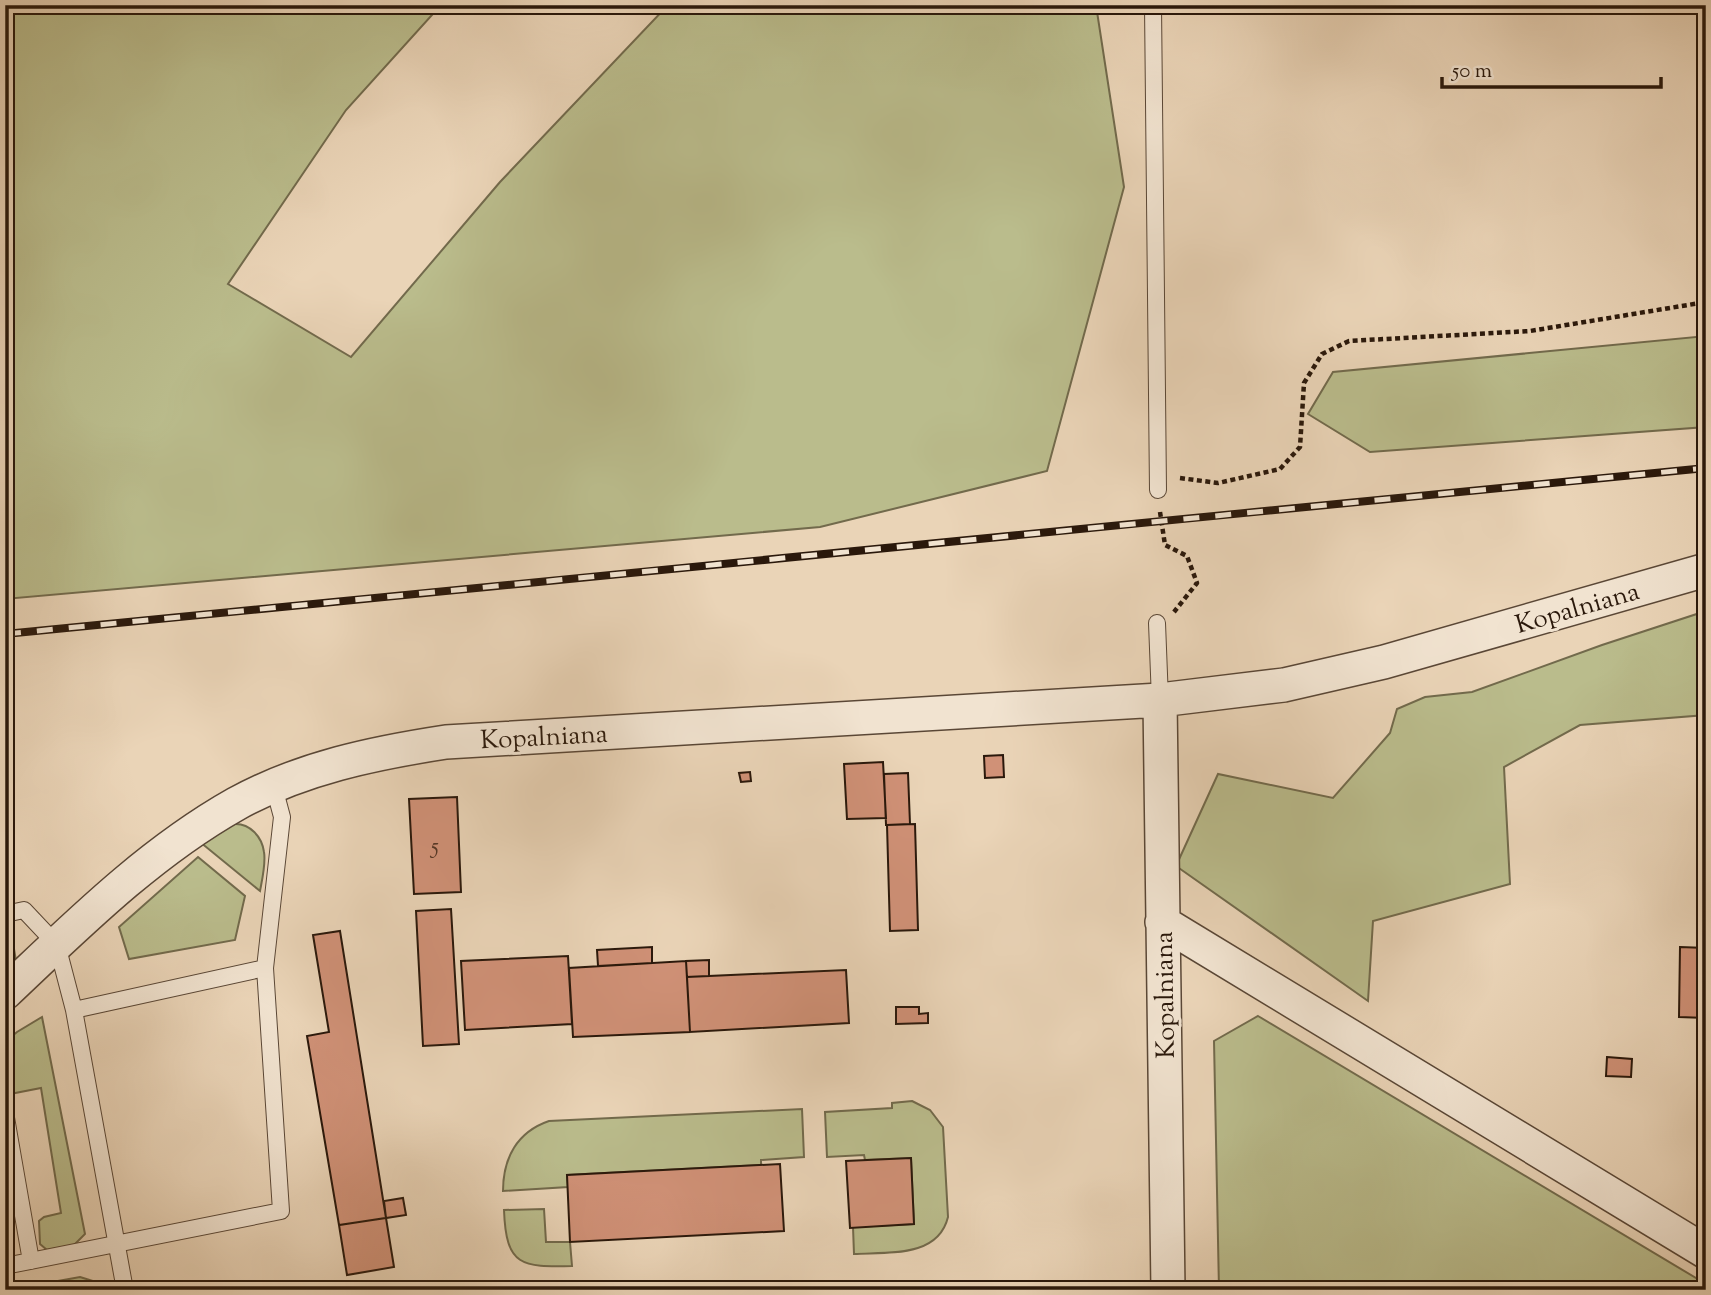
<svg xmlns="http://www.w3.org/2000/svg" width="1711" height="1295" font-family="'Sorts Mill Goudy',serif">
  <rect width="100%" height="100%" fill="#ead4b7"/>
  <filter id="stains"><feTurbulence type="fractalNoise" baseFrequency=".00286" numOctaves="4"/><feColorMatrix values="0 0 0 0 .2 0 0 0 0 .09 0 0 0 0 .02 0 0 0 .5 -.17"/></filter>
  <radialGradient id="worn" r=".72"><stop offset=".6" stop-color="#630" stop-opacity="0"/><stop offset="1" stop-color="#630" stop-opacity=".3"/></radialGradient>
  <path fill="#babc8c" stroke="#726a4c" stroke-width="2" d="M5 5H441L346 110 228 284 351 357 500 182 668 5H1096L1124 187 1047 471 820 527 5 599Z
    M1706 336V427L1370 452 1308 414 1333 372Z
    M1706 611V715L1580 725 1504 767 1510 884 1373 921 1368 1001 1176 866 1218 774 1333 798 1390 733 1397 709 1425 697 1472 692 1602 645Z
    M234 824C250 823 262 837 264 852 266 864 262 880 260 891L200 842Z
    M198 857 245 896 235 940 129 959 119 927Z
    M5 941 14 949 16 961 5 977Z
    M1258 1016 1706 1284V1290H1219L1214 1041Z
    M42 1017 85 1234 74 1245 47 1250 40 1244 39 1221 44 1217 61 1213 41 1088 5 1095V1042L17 1032Z
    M912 1101 930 1110 943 1127 948 1217C938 1258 888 1252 854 1254L853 1227 914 1224 911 1158 865 1160 864 1155 827 1157 825 1112 892 1108V1103Z
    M802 1109 804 1157 761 1160V1165L567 1175 568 1187 503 1191C503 1158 517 1132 549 1121Z
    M544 1209 546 1242H570L572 1266C522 1267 506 1267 504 1210Z
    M80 1277 93 1281 94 1285 84 1288V1290H43L58 1281Z"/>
  <path fill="#d09177" stroke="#2a180b" stroke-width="2" d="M1003 755 1004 777 985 778 984 756Z
    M883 762 886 818 847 819 844 764Z
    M750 772 751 781 741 782 739 773Z
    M908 773 910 824 886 825 884 774Z
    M457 797 461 892 414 894 409 799Z
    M915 824 918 930 890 931 887 825Z
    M451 909 459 1044 423 1046 416 911Z
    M340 931 386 1218 339 1225 307 1036 329 1032 313 935Z
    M652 947V963L598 966 597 950Z
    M1680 947 1706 948V1018L1679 1017Z
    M568 956 572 1024 465 1030 461 961Z
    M709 960V976L687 977 686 961Z
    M686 961 690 1032 573 1037 569 968Z
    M846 970 849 1023 690 1032 687 977Z
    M896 1007H919V1014L928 1013V1023L896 1024Z
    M1607 1057 1632 1059 1631 1077 1606 1076Z
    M911 1158 914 1224 850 1228 846 1161Z
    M780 1164 784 1231 570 1242 567 1175Z
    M403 1198 406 1215 386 1218 384 1201Z
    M386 1218 394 1267 347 1275 339 1225Z"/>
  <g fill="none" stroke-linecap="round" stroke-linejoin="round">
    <g stroke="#5a4736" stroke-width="18">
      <path id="service" d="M1153 5 1158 490
        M1157 623 1160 700
        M5 914 24 910 57 945 74 1010 125 1290
        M74 1010 265 968
        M5 1112 31 1261
        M5 1266 281 1211 265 968 282 817 274 787"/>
    </g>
    <g stroke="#5a4736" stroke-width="36">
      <path id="minor" d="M1160 700 1168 1290
        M1162 922 1706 1252
        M5 993C77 925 149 853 236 804 301 768 374 753 446 742L1160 700 1284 685 1384 662 1706 570"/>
    </g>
    <path stroke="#2a180b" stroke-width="4.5" stroke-dasharray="5 3.5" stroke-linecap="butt" d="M1180 478 1218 483 1280 469 1300 447 1304 383 1322 354 1349 341 1530 331 1706 302
      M1160 512 1165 545 1187 556 1197 583 1174 612"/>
    <use href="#service" stroke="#f1e3d0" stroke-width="16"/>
    <use href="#minor" stroke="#f1e3d0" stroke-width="33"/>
    <g stroke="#2a180b" stroke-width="8">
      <path id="rail" d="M5 634 1706 468"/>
    </g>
    <use href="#rail" stroke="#f1e3d0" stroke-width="5" stroke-dasharray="16" stroke-linecap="butt"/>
  </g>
  <g text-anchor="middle" stroke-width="6" stroke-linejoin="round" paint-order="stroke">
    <g font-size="23" fill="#543626">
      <text x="435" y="853">5</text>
    </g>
    <g font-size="26" fill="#2a180b" stroke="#f1e3d0">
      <text transform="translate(1577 607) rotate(-16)" y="9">Kopalniana</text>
      <text transform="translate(544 736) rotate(-3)" y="9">Kopalniana</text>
      <text transform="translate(1164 995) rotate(-91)" y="9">Kopalniana</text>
    </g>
  </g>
  <rect width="1711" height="1295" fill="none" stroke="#ead4b7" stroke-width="28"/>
  <rect x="7" y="7" width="1697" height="1281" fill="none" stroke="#2a180b" stroke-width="3.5"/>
  <rect x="14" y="14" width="1683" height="1267" fill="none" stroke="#2a180b" stroke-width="2"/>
  <path d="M1442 77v10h219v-10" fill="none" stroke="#2a180b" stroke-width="3.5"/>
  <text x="1452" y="77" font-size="21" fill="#2a180b" stroke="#f1e3d0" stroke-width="5" paint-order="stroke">50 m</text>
  <rect width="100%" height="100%" filter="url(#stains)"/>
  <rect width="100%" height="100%" fill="url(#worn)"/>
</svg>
